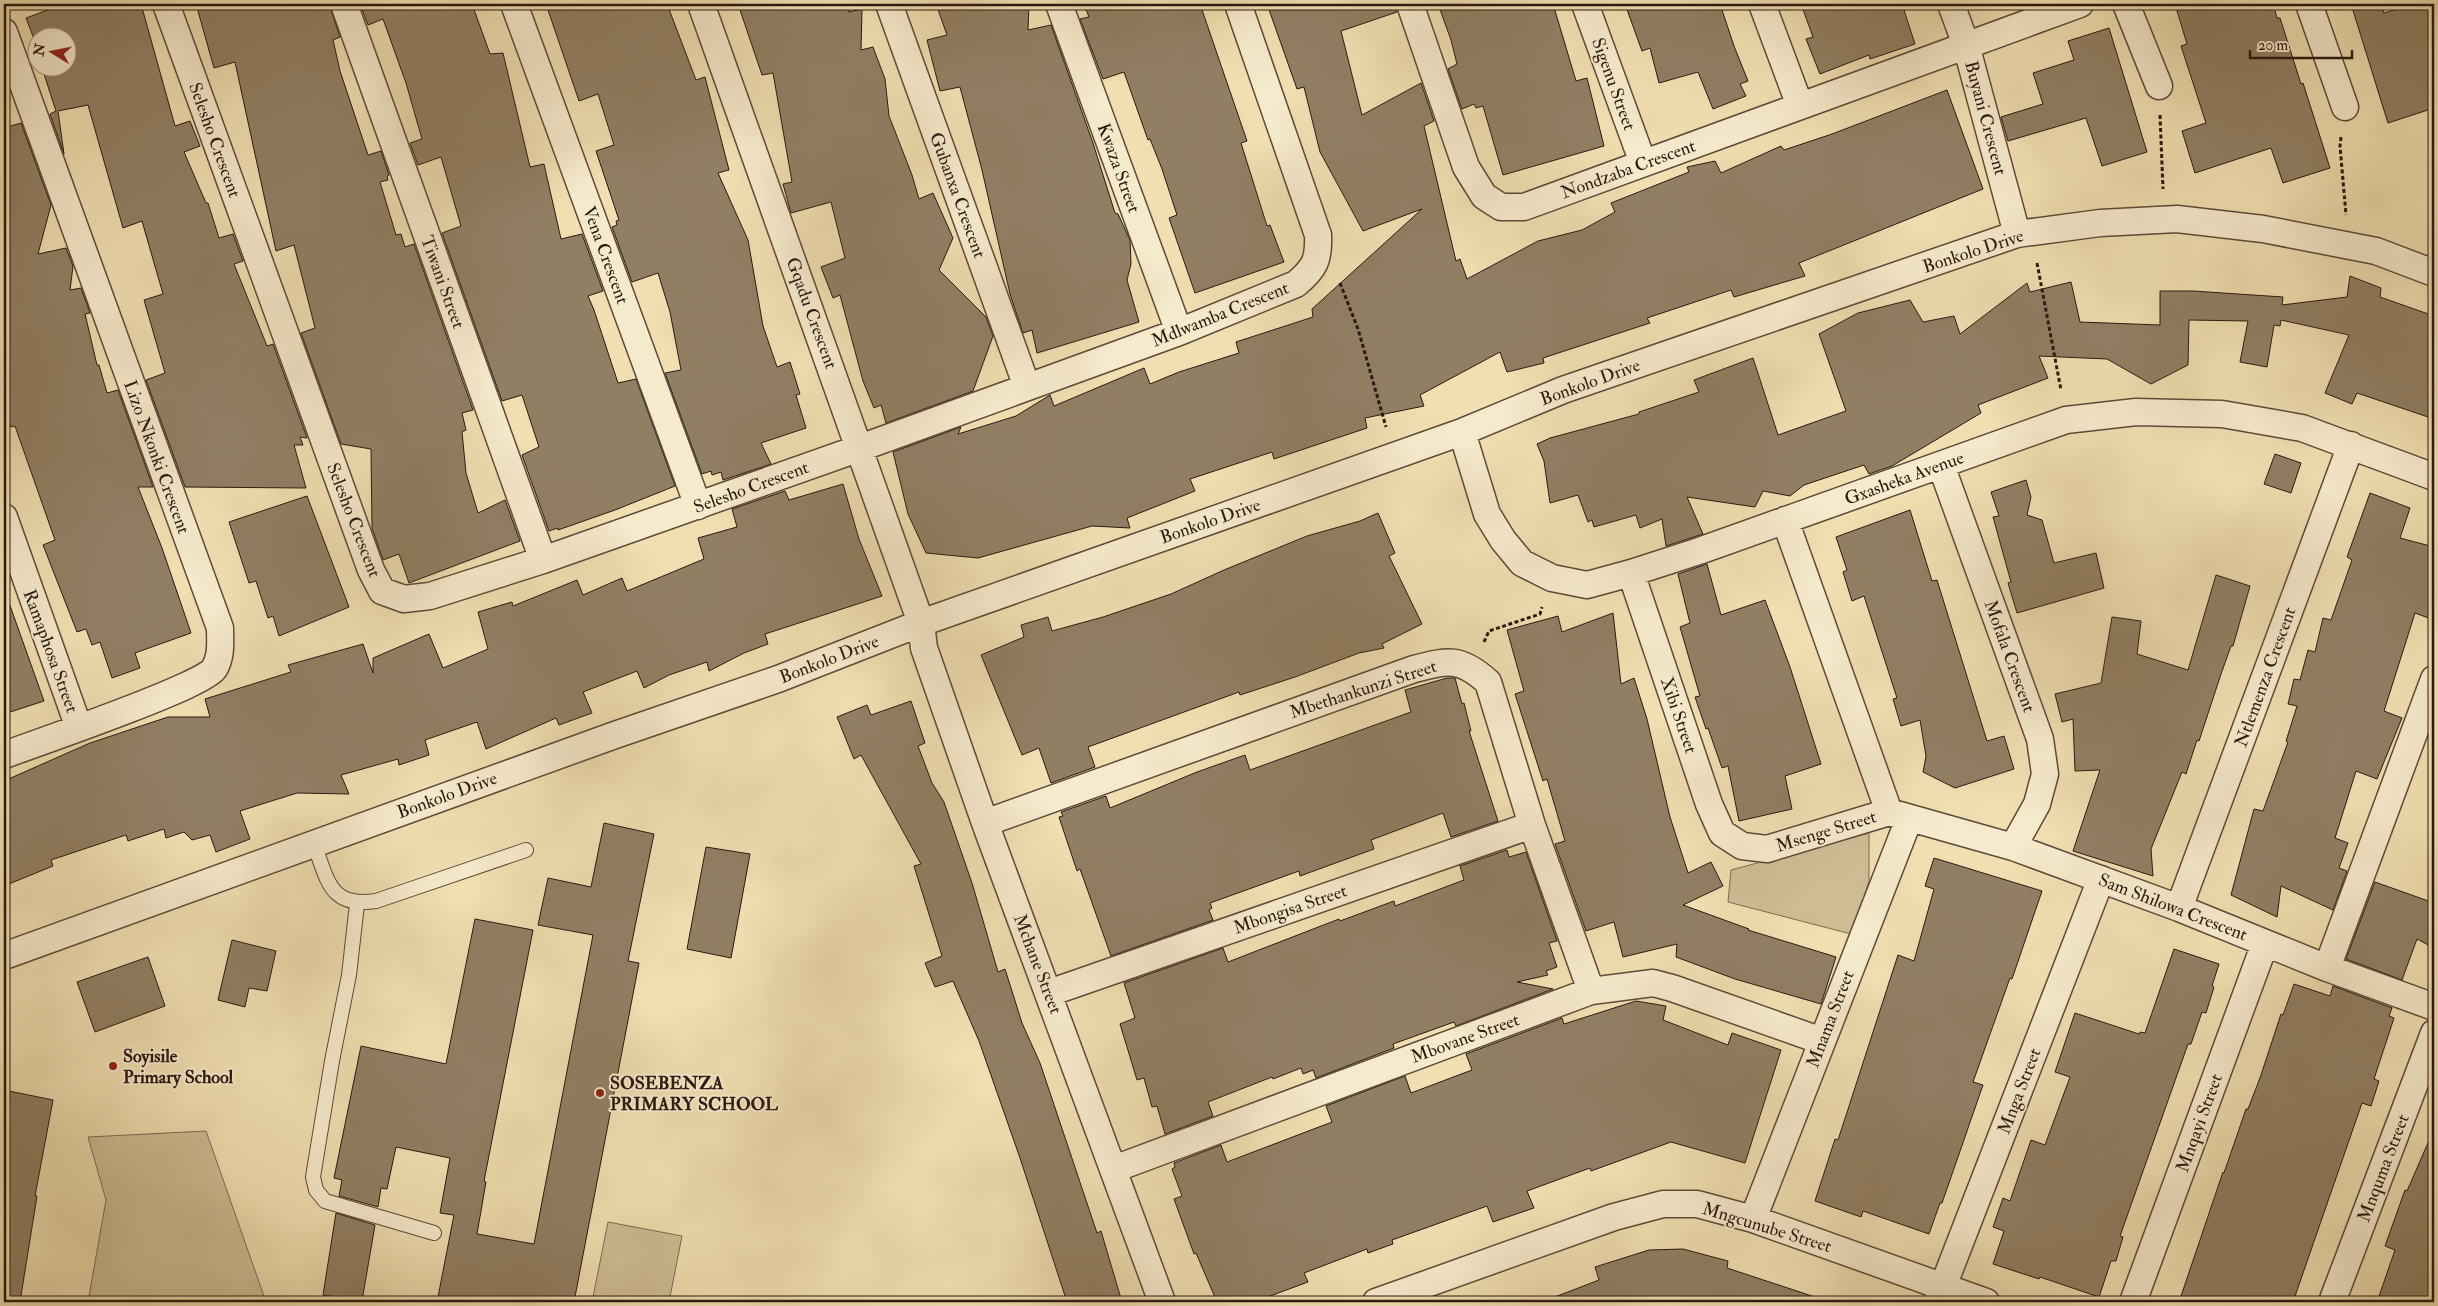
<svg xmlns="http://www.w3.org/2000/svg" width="2438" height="1306" font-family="'IM FELL Double Pica',serif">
  <rect width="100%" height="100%" fill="#f1dfb1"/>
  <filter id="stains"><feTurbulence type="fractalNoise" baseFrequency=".004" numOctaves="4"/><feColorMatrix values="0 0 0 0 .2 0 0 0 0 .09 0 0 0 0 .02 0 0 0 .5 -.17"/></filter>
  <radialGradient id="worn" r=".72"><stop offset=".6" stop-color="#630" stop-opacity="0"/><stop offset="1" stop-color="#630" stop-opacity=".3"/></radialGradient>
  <path fill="#cfbd96" stroke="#7c6a54" d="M1869 833V882L1851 934 1728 902 1731 870Z
    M206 1131 266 1302H88L106 1200 88 1137Z
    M608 1222 682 1236 669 1302H592Z"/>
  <path fill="#917f64" stroke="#2a1811" d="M64 4H141L175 126 190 121 200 146 184 152 206 203H208L219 238 233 234 243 261 234 264 267 346 273 344 307 438 300 437 303 445H294L306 488 185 487 146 380 165 373 144 300 163 294 142 221 123 228 88 105 58 111 64 154 50 114 56 111 42 68H68V38H38V49L26 18Z
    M196 4H329L340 37 333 40 340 71 368 155 381 151 389 175 387 176 388 180 380 182 396 235 401 234 405 247 414 244 473 410 462 413 466 430 462 432 466 473 478 513 505 500 520 541 409 583 399 554 383 560 372 528 371 449 341 444 301 333 315 328 294 245 276 251 235 62 214 68Z
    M360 4H472L490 54 503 53 530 167 544 164 561 239 582 234 603 291 588 296 594 310 618 383 636 379 675 486 615 510 558 530V528L549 531 522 455 539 447 522 395 502 401 442 233 461 226 441 157 418 165 410 143 422 139 406 83 383 19 368 25Z
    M546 4H667L696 80 705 77 729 170 718 173 748 240 763 326 777 367 790 362 800 394 796 395 806 428 761 443 771 464 723 480 721 472 712 475 711 471 702 474 665 373 681 370 670 312 658 273 632 282 612 227 617 225 616 221 619 220 596 151 614 145 598 94 579 101Z
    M738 4H847L849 12 862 9 861 50 873 47 885 79 889 116 912 175 919 199 933 193 953 238 939 270 986 317 993 336 973 391 886 423 881 405 874 408 863 381 840 295 833 298 821 267 845 258 831 202 791 213 783 184 792 182 773 73 762 75Z
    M936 4H1029L1028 30 1051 25 1093 143 1115 213 1118 214 1130 240 1131 264 1127 280 1139 322 1037 353 1032 330 1023 333 1010 294 982 170 960 87 940 91 927 40 947 35Z
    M1084 4H1200L1247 141 1241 143 1267 226 1270 225 1284 262 1195 293 1169 218 1177 215 1162 169 1150 139 1148 140 1124 72 1103 79 1080 19 1089 17Z
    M1267 4H1395L1397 12 1341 31 1362 115 1421 83 1434 121 1424 126 1456 261 1460 259 1467 279 1538 241 1582 230 1615 212 1611 203 1689 172 1687 167 1715 161 1721 173 1781 146 1784 150 1832 134 1947 90 1983 189 1799 263 1805 276 1734 297 1731 290 1647 318 1650 323 1543 358 1544 363 1507 372 1500 352 1420 395 1424 406 1365 418 1367 428 1274 459 1272 452 1190 479 1195 491 1127 518 1130 528 1092 526 978 558 926 553 908 514 893 452 961 427 958 434 1016 416 1050 395 1054 406 1144 368 1150 384 1179 372 1239 353 1236 342 1313 317 1312 309 1422 209 1363 231 1320 152 1304 87 1297 89Z
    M1438 4H1553L1576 81 1587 78 1604 146 1503 175 1483 106 1476 108 1474 104 1462 109 1448 69 1457 64 1451 40Z
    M1625 4H1720L1734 46 1748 81 1740 84 1746 96 1713 109 1698 72 1659 83 1650 48 1642 51Z
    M1801 4H1902L1915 44 1870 59 1869 55 1820 74 1806 39 1813 37Z
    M2175 4H2273L2277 18H2280L2301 84 2303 83 2330 168 2283 183 2271 148 2195 173 2182 131 2206 123 2181 46 2187 44Z
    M2351 4H2381L2384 13 2414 4H2434V108L2388 123Z
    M2109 28 2147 152 2102 166 2086 118 2008 141 2001 117 2043 104 2033 73 2074 60 2068 41Z
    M21 123 51 205 38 254 66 248 73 266 70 290 81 288 90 313 85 314 97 365H99L107 393 118 390 153 487H138L162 548 191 633 135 653 140 668 112 678 100 642 92 645 86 629 77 632 43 545 55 540 15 426 11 427 4 407V128Z
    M2350 276 2381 288 2380 297 2434 316V419L2357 393 2352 404 2325 393 2349 335 2281 320 2280 326 2274 325 2267 367 2240 362 2248 321 2189 320 2188 365 2151 384 2107 359 2039 356 2048 378 1978 405 1981 413 1892 466 1869 474 1864 465 1804 485 1790 496 1763 491 1755 507 1687 497 1703 534 1666 546 1662 519 1640 528 1636 515 1594 527 1592 520 1588 522 1578 495 1550 503 1544 461 1537 444 1550 438 1639 414V412L1699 392 1694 380 1753 358 1778 435 1846 411 1819 334 1858 313 1910 300 1923 322 1954 316 1960 334 2027 283 2030 292 2071 282 2080 322 2160 325V291H2193L2283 297 2282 305 2347 297Z
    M2275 454 2301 463 2291 493 2264 484Z
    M2026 480 2031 497 2027 515 2042 520 2054 563 2096 553 2104 588 2017 613 2008 583 2011 582 1993 517 1999 516 1991 492Z
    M843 484 859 539 882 596 765 634 768 644 744 653 709 671 707 662 669 675 644 688 637 671 583 692 592 713 559 725 556 718 486 749 477 722 425 740 429 755 399 765 398 759 341 775 349 794 297 793 240 811 250 839 216 852 210 835 192 840 184 832 166 838 164 829 128 841 126 835 51 860 53 866 4 886V781L90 743 168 717H210L205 699 291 672 288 665 363 644 373 673V658L429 634 443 668 488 649 478 612 512 602 513 606 577 580 583 595 622 578 627 591 704 559 698 538 737 527 732 509 785 491 789 500Z
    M2370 493 2410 508 2400 538 2434 547V620L2415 613 2384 711 2402 718 2377 779 2356 771 2335 838 2348 843 2339 868 2347 871 2333 910 2281 886 2277 917 2231 895 2254 809 2263 811 2288 742 2286 741 2297 706 2288 704 2294 679 2300 680 2308 650 2315 652 2323 618 2331 620 2352 560 2347 557Z
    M307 496 349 607 279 636 273 616 268 618 256 581 249 583 229 522Z
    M1910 510 1932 581 1937 580 1987 741 2004 736 2014 769 1955 788 1923 772 1926 756 1920 720 1901 726 1893 699 1897 698 1864 596 1852 601 1843 572 1847 570 1836 537Z
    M1378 513 1395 553 1389 556 1422 624 1382 644 1384 648 1359 653 1295 677 1240 695 1239 692 1088 747 1095 767 1051 783 1039 748 1022 755 981 655 1024 637 1021 625 1048 617 1052 631 1103 617 1171 594 1224 570 1307 536 1360 521Z
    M1707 564 1721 615 1765 600 1790 667 1821 764 1785 776 1792 809 1739 821 1728 766 1722 768 1708 728 1706 729 1695 697 1700 696 1680 627 1690 623 1678 574Z
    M2216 575 2250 586 2233 646H2231L2221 674 2199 741 2197 740 2186 774 2182 772 2151 849 2153 876 2073 851 2100 770 2075 771 2073 719 2062 722 2055 694 2101 683 2112 617 2141 621 2137 654 2188 670Z
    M8 600 44 701 4 714V601Z
    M1613 613 1621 684 1634 678 1647 719 1670 817 1688 873 1711 862 1723 886 1683 905 1749 929 1748 930 1836 957 1821 1004 1735 979 1676 957 1677 944 1623 957 1614 922 1586 931 1555 844 1565 841 1547 779 1543 781 1515 694 1524 691 1507 630 1558 616 1562 632Z
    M1447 678H1455L1462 704 1464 703 1471 731H1469L1498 821 1451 837 1443 813 1371 840 1374 849 1300 876 1299 871 1210 903 1212 908 1209 910 1213 920 1111 956 1080 869 1077 871 1059 817 1063 816 1061 812 1106 796 1110 808 1197 772 1245 755 1250 770 1411 712 1405 690Z
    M911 701 925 743 918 746 932 783 944 802 972 883 998 972 1005 969 1022 1023 1040 1063 1097 1233 1101 1231 1122 1302H1067L1020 1158 979 1041 953 981 935 987 925 963 942 956 914 866 921 864 861 755 854 759 837 717 867 705 871 715Z
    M604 823 654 834 628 961 639 963 574 1302H437L454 1215 440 1213 450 1158 396 1147 387 1189 381 1188 378 1207 339 1196 342 1180 334 1178 361 1046 446 1064 475 919 533 930 484 1181 486 1182 477 1234 534 1244 593 935 538 925 548 878 591 887Z
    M706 847 750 854 731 958 687 949Z
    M1507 850 1509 857 1526 852 1557 941 1549 943 1557 967 1546 971 1548 975 1517 982 1553 989 1456 1026 1454 1022 1393 1044 1394 1048 1316 1078 1313 1070 1303 1074 1301 1068 1273 1079 1272 1077 1208 1102 1213 1116 1165 1134 1157 1106 1152 1107 1144 1078 1137 1080 1120 1024 1135 1018 1124 983 1223 948 1228 962 1339 919 1340 921 1394 901 1395 906 1464 880 1460 866Z
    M1934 858 2042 891 2012 979 2010 978 1973 1082 1983 1085 1942 1203H1940L1929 1234 1863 1211 1861 1217 1815 1201 1835 1139 1838 1140 1898 955 1914 961 1934 889 1925 886Z
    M2375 882 2434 903V948L2417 939 2402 980 2346 959Z
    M232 940 276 951 267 991 249 988 245 1007 218 1000Z
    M2174 949 2219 964 2212 986 2214 987 2206 1013 2202 1012 2191 1044H2188L2120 1236 2123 1237 2116 1261H2111L2099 1297 2040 1277 2039 1279 1993 1264 2004 1231 1993 1227 2003 1198 2010 1201 2031 1140 2045 1145 2070 1077 2055 1072 2075 1013 2139 1034 2140 1032 2145 1033Z
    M148 957 165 1006 95 1032 77 982Z
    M2294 984 2330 996 2333 986 2392 1008 2389 1016 2394 1018 2374 1079 2379 1081 2371 1106 2362 1103 2293 1302H2179L2223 1172 2224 1173 2246 1109H2248L2260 1078 2281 1014 2283 1015Z
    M1636 1001 1666 1006 1663 1020 1728 1045 1732 1033 1781 1050 1745 1163 1671 1142 1591 1171 1590 1168 1527 1191 1534 1208 1493 1222 1487 1206 1392 1240 1393 1244 1368 1253 1367 1249 1304 1273 1308 1282 1254 1302H1217L1196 1253 1194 1254 1174 1199 1182 1196 1172 1169 1175 1167 1174 1163 1221 1145 1227 1162 1332 1122 1326 1106 1405 1076 1411 1093 1472 1070 1466 1054 1562 1018 1564 1024Z
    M4 1090 53 1100 35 1196H37L20 1302H4Z
    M2434 1129V1302H2377L2395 1250 2385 1246 2405 1190 2407 1191Z
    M336 1213 375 1225 362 1301 323 1295Z
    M1683 1249 1728 1261 1727 1268 1815 1297 1814 1302H1547V1300L1599 1280 1595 1267 1649 1250Z"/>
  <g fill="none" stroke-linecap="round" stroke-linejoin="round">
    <g stroke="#5c4a39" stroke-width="16">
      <path id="service" d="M314 844C328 880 329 908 376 901L526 850
        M357 904 349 975 332 1061 313 1177 316 1190 325 1201 434 1233"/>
    </g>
    <g stroke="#5c4a39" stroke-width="29">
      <path id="minor" d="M166 4 371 570 382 591 404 599 430 596 543 560 860 448 1179 332 1296 284C1315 268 1319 260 1318 235L1238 4
        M344 4 543 560
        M514 4 698 506
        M701 4 921 623 924 648 985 823 1162 1302
        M889 4 1027 387
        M1059 4 1179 332
        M1410 4 1466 167 1484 196 1501 207H1524L2080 4
        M1585 4 1643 163
        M1762 4 1800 106
        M1951 4 1966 45 2017 234
        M2126 4 2159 86
        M2309 4 2345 107
        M4 32 220 628C220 642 222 656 214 669 205 685 32 745 4 755
        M1462 432 1487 514 1503 540 1522 563 1552 578 1587 585 1631 573 1699 551 2066 420 2136 412 2222 414 2302 428 2434 477
        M1941 465 2040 739 2045 774 2037 804 2013 847
        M4 517 79 728
        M1785 520 1889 812
        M1631 573 1709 804 1722 833 1742 846 1767 849 1889 812 2013 847 2179 908 2327 968 2434 1007
        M985 823 1414 669C1449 660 1460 657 1488 682L1532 825 1591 991
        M2179 908 2351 445
        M4 956 615 735 778 679 921 623 1462 432 1563 390 2017 234 2100 223 2177 219 2263 229 2376 251 2434 273
        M2327 968 2434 679
        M1049 993 1532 825
        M1114 1169 1591 991 1653 983 1672 988 1822 1041
        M1753 1219 1909 819
        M1376 1302 1614 1217 1663 1204H1697L1753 1219 1986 1302
        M1937 1302 2101 879
        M2133 1302 2265 943
        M2332 1302 2434 1033"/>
    </g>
    <path stroke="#2a1811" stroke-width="3" stroke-dasharray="4 2.5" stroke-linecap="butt" d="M2160 115 2163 189
      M2341 137 2340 146 2346 215
      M2037 263 2061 390
      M1340 283 1358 329 1386 427
      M1484 642 1489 631 1540 614 1542 607"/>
    <use href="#service" stroke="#f6eacc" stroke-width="14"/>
    <use href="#minor" stroke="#f6eacc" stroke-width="26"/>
  </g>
  <g fill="#8f2418" stroke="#f6eacc" stroke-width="2">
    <circle cx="113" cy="1066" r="5"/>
    <circle cx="600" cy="1093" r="5"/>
  </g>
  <g text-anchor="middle" stroke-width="4" stroke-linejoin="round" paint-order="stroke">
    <g font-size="18" fill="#2a1811" stroke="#f6eacc">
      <text transform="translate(1614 84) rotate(70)" y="6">Sigenu Street</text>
      <text transform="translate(1986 118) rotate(75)" y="6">Buyani Crescent</text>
      <text transform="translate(215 140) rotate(70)" y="6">Selesho Crescent</text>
      <text transform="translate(1119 168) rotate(70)" y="6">Kwaza Street</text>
      <text transform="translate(1628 169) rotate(-20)" y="6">Nondzaba Crescent</text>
      <text transform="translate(958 195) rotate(70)" y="6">Gubanxa Crescent</text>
      <text transform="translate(1973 251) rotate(-18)" y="6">Bonkolo Drive</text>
      <text transform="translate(606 255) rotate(70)" y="6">Vena Crescent</text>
      <text transform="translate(443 282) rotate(70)" y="6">Tiwani Street</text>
      <text transform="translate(812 313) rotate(70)" y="6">Gqadu Crescent</text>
      <text transform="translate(1220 314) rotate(-22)" y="6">Mdlwamba Crescent</text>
      <text transform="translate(1590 382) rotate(-20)" y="6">Bonkolo Drive</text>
      <text transform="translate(157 457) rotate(70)" y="6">Lizo Nkonki Crescent</text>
      <text transform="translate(1904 478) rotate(-20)" y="6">Gxasheka Avenue</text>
      <text transform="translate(751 487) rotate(-20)" y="6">Selesho Crescent</text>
      <text transform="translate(354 520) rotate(69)" y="6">Selesho Crescent</text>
      <text transform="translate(1210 521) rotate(-19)" y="6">Bonkolo Drive</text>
      <text transform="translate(51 651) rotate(70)" y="6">Ramaphosa Street</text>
      <text transform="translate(2010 656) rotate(70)" y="6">Mofala Crescent</text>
      <text transform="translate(829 659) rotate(-21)" y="6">Bonkolo Drive</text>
      <text transform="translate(2265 677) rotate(-70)" y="6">Ntlemenza Crescent</text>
      <text transform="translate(1363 689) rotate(-18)" y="6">Mbethankunzi Street</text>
      <text transform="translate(1679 715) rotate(71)" y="6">Xibi Street</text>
      <text transform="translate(447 795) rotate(-20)" y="6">Bonkolo Drive</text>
      <text transform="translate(1826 831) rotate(-17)" y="6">Msenge Street</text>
      <text transform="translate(2173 907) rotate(21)" y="6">Sam Shilowa Crescent</text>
      <text transform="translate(1290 909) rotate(-19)" y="6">Mbongisa Street</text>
      <text transform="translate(1038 964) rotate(69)" y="6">Mchane Street</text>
      <text transform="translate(1830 1019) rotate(-69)" y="6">Mnama Street</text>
      <text transform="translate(1465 1038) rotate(-20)" y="6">Mbovane Street</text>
      <text transform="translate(2019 1091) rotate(-69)" y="6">Mnga Street</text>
      <text transform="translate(2199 1123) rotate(-70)" y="6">Mnqayi Street</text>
      <text transform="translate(2383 1168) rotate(-69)" y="6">Mnquma Street</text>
      <text transform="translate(1767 1227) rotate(17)" y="6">Mngcunube Street</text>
    </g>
    <g font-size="18" font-weight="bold" fill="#2a1811" stroke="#f6eacc" text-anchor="start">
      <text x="123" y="1062">Soyisile<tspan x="123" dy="21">Primary School</tspan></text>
      <text x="610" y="1089">SOSEBENZA<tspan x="610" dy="21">PRIMARY SCHOOL</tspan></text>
    </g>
  </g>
  <rect width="2438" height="1306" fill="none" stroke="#f1dfb1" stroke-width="20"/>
  <rect x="5" y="5" width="2428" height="1296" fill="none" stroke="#2a1811" stroke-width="2.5"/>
  <rect x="10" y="10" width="2418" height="1286" fill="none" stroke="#2a1811"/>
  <g transform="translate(52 52) rotate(280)"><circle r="24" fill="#f6eacc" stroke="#a49681"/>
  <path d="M0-4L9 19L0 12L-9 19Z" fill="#8f2418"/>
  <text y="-8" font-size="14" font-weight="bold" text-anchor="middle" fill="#2a1811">N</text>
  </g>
  <path d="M2250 50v8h102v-8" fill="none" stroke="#2a1811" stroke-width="2.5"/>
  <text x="2258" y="50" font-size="15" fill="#2a1811" stroke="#f6eacc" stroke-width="4" paint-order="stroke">20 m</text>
  <rect width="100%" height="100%" filter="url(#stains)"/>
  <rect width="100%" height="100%" fill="url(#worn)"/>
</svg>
